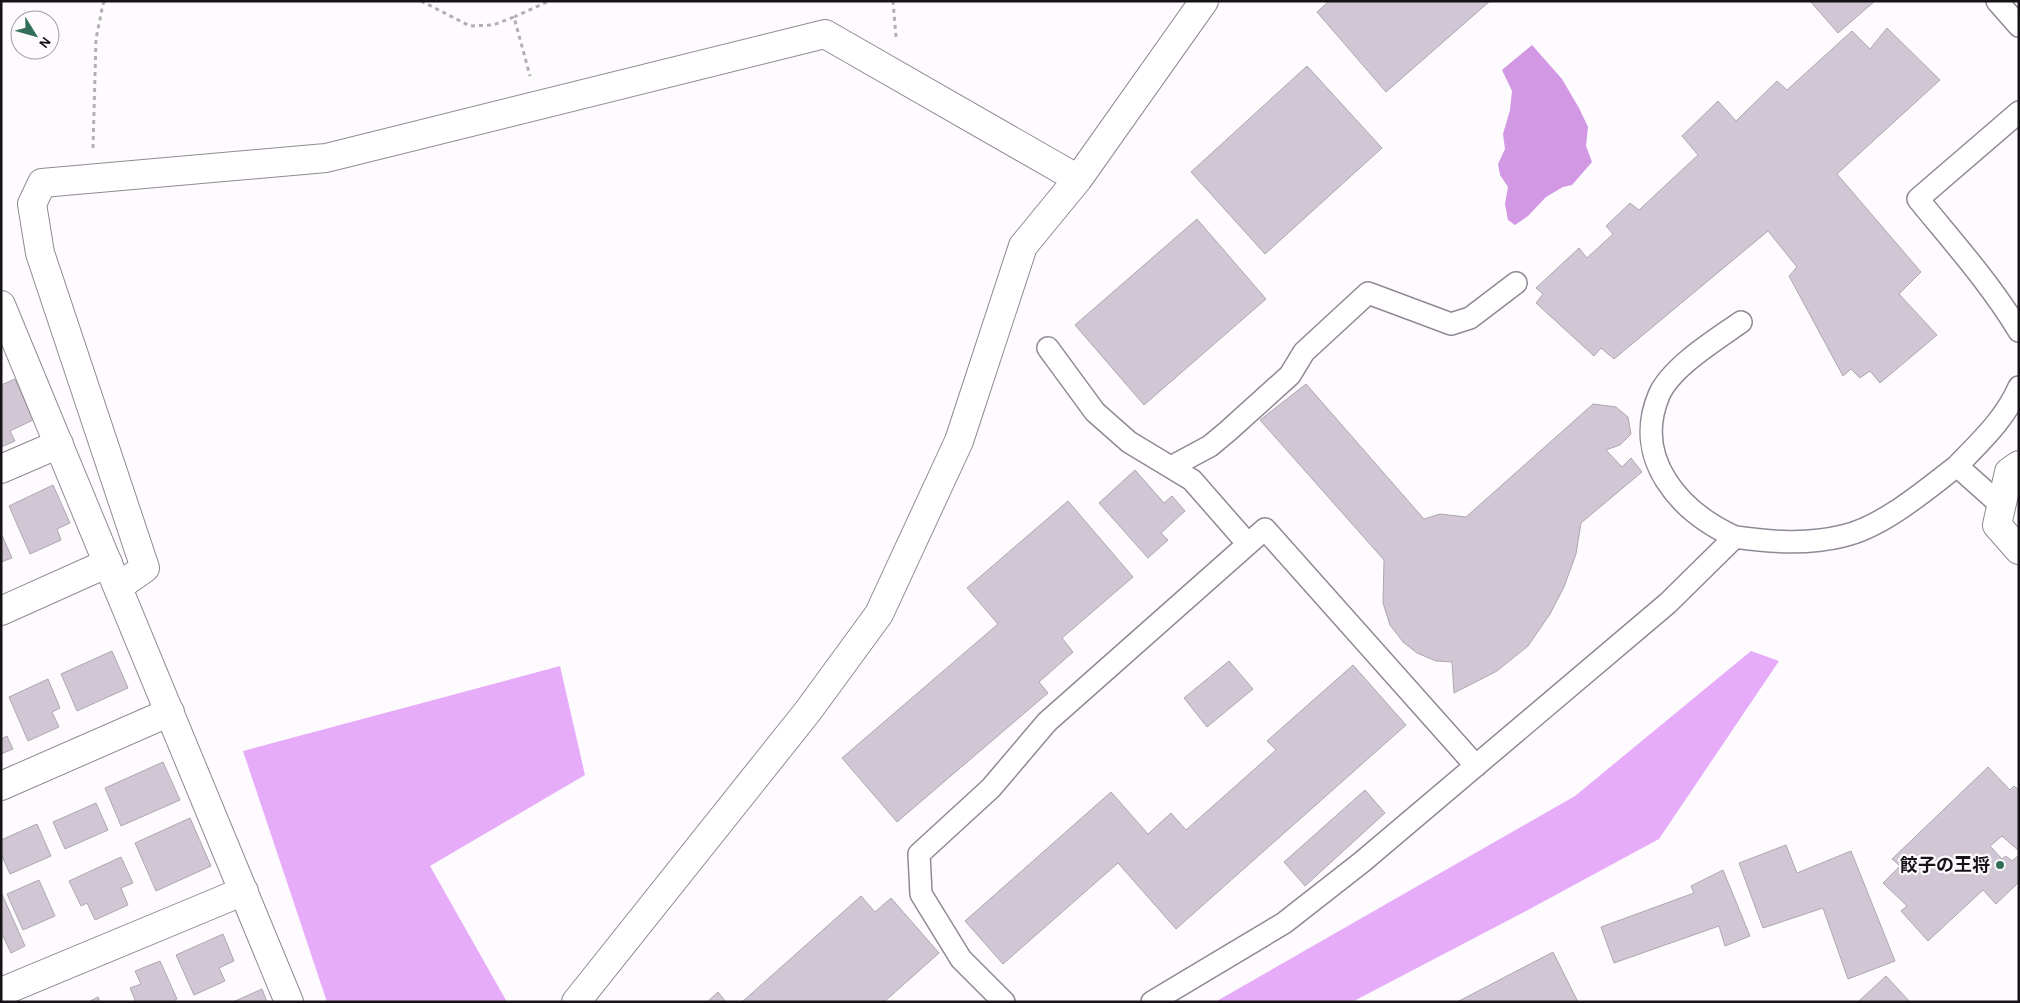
<svg xmlns="http://www.w3.org/2000/svg" width="2020" height="1003" font-family="'Alegreya Sans','Noto Sans JP',sans-serif">
  <rect width="100%" height="100%" fill="#fdfbfd"/>
  <path fill="#e7acf9" d="M1751 651 1779 661 1659 839 1526 911 1352 1002H1215L1575 796Z
    M560 666 585 775 430 866 507 1002H327L243 751Z"/>
  <path fill="#d298e4" d="M1532 45 1562 79 1579 108 1588 127 1586 146 1592 162 1572 185 1563 187 1546 197 1528 216 1515 225 1508 220 1505 204 1508 187 1500 175 1498 164 1505 149 1503 134 1510 110 1512 91 1502 70Z"/>
  <path fill="#d1c7d4" stroke="#b0a6b3" d="M1329 1H1490L1386 92 1317 12Z
    M1810 1H1875L1838 33Z
    M1887 28 1940 80 1837 174 1921 272 1899 294 1937 335 1880 383 1870 371 1860 378 1851 369 1843 376 1789 276 1797 267 1768 231 1614 359 1601 348 1594 356 1536 303 1543 294 1536 288 1579 248 1587 258 1613 234 1606 226 1630 203 1639 210 1698 155 1682 136 1718 101 1736 121 1777 81 1787 90 1852 31 1870 49Z
    M1307 66 1382 148 1265 254 1191 172Z
    M1197 219 1266 299 1144 405 1075 325Z
    M15 379 33 420 10 431 15 441 1 447V385Z
    M1306 384 1424 519 1440 514 1466 517 1593 404 1616 407 1628 417 1631 434 1620 445 1606 450 1622 467 1631 458 1642 472 1581 523 1576 554 1564 587 1550 614 1528 646 1497 671 1454 693 1452 662 1436 661 1417 653 1403 642 1390 625 1383 603 1384 560 1260 420Z
    M1135 470 1164 503 1172 496 1185 511 1161 533 1168 540 1148 558 1099 503Z
    M53 485 70 523 57 529 61 540 30 554 9 506Z
    M1068 501 1133 577 1062 638 1073 652 1039 682 1048 693 897 822 842 758 998 624 967 588Z
    M1 533 12 558 1 562Z
    M112 651 128 688 77 711 61 674Z
    M1229 661 1253 689 1207 727 1184 698Z
    M1353 665 1406 725 1176 929 1118 863 1003 964 965 921 1111 792 1148 834 1171 813 1186 830 1276 750 1267 741Z
    M48 679 60 708 52 712 59 727 28 741 9 697Z
    M7 736 13 749 1 754V739Z
    M163 762 180 800 121 826 105 788Z
    M1988 767 2010 790 2014 786 2019 790V851L2002 836 1990 846 2002 859 2006 856 2012 861 2019 855V882L1996 904 1983 890 1928 941 1901 911 1907 906 1883 883 1900 866 1892 859Z
    M1365 790 1385 813 1305 886 1284 862Z
    M96 803 108 830 65 849 53 822Z
    M190 818 211 866 156 891 135 843Z
    M37 824 51 856 10 874 1 854V840Z
    M1786 845 1797 873 1851 851 1895 961 1848 979 1823 908 1763 928 1739 863Z
    M121 857 133 883 121 888 128 905 95 920 87 903 81 906 69 881Z
    M1723 870 1750 936 1725 946 1719 926 1614 963 1601 927 1694 893 1691 886Z
    M39 880 55 916 23 930 7 894Z
    M1 892 25 946 11 953 1 932Z
    M861 896 875 912 891 898 939 953 884 1002H742Z
    M223 934 234 961 219 968 225 981 194 995 176 955Z
    M1553 952 1578 1002H1457Z
    M160 961 177 999 171 1002H136L130 988 141 984 135 971Z
    M1886 976 1910 1002H1859V1001Z
    M262 989 267 1002H233Z
    M718 992 726 1002H707Z
    M98 997 100 1002H88Z"/>
  <g fill="none" stroke-linecap="round" stroke-linejoin="round">
    <g stroke="#928895" stroke-width="24">
      <path id="service" d="M1997 1 2019 26
        M2019 112 1918 199C1953 242 1990 283 2019 331
        M1048 348 1095 412 1129 442 1192 480 1248 544
        M1957 466C1981 441 2005 419 2019 387
        M1171 467 1210 446 1228 431 1290 375 1304 352 1368 293 1451 324 1470 318 1516 283
        M1735 537C1680 512 1632 459 1659 395 1671 367 1717 339 1741 322
        M1004 1002 961 959 921 894 919 854 991 788 1047 722 1265 529 1476 766
        M1152 1002 1284 923 1362 862 1668 603 1735 537C1771 542 1807 545 1843 536 1883 527 1924 491 1957 466L2002 506"/>
    </g>
    <g stroke="#928895" stroke-width="30">
      <path id="minor" d="M1 305 289 1002
        M1 469 59 444
        M118 587 145 568 40 253 32 204 42 183 326 158 825 34 1078 179
        M1 786 170 712
        M1 992 244 891
        M576 1002 808 711 879 614 959 441 1023 246 1078 179 1204 1"/>
    </g>
    <g stroke="#928895" stroke-width="30">
      <path id="tertiary" d="M2019 465 2009 472 1997 525 2019 550
        M1 611 108 563"/>
    </g>
    <path stroke="#b1afb1" stroke-width="3" stroke-dasharray="4 4" stroke-linecap="butt" d="M421 1 470 26 493 25 514 17 530 76
      M893 1 896 37
      M514 17 549 1
      M93 148 96 39 103 4 105 1"/>
    <use href="#service" stroke="#fff" stroke-width="21"/>
    <use href="#minor" stroke="#fff" stroke-width="28"/>
    <use href="#tertiary" stroke="#fff" stroke-width="28"/>
  </g>
  <circle fill="#326e59" stroke="#fdfbfd" stroke-width="2" cx="2000" cy="865" r="5"/>
  <g text-anchor="middle" stroke-width="4.5" stroke-linejoin="round" paint-order="stroke">
    <g font-size="18" font-weight="bold" fill="#161317" stroke="#fdfbfd" text-anchor="end">
      <text x="1990" y="871">餃子の王将</text>
    </g>
  </g>
  <rect width="2020" height="1003" fill="none" stroke="#161317" stroke-width="5"/>
  <g transform="translate(35 35) rotate(127)"><circle r="24" fill="#fdfbfd" stroke="#a19ea1"/>
  <path d="M0-4L9 19L0 12L-9 19Z" fill="#326e59"/>
  <text y="-8" font-size="14" font-weight="bold" text-anchor="middle" fill="#161317">N</text>
  </g>
</svg>
